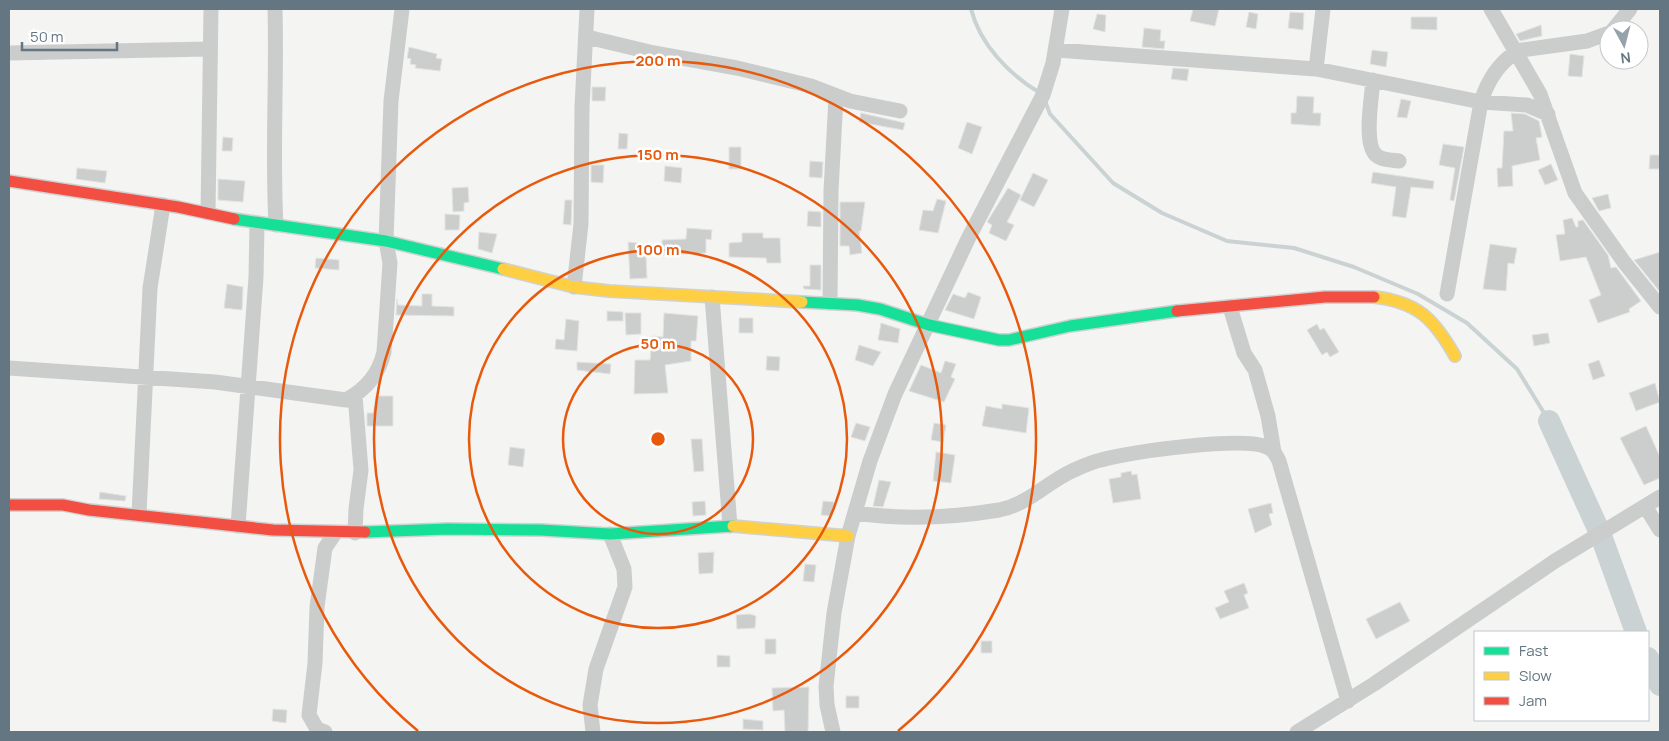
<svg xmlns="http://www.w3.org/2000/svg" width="1669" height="741" font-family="Manrope,sans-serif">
  <rect width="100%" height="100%" fill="#f4f4f2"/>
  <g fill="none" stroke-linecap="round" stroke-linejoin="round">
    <path stroke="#cad2d4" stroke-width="4" d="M971 9C980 45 1010 75 1040 93
      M1045 101 1050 114 1113 183 1162 213 1227 241 1294 248 1354 267 1418 294 1467 323 1517 369 1549 421"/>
    <path stroke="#cad2d4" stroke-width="22" d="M1549 421 1600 533 1636 632
      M1648 658 1660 685"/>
  </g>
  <path fill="#cccecd" stroke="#e3e3e2" d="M1193 9H1219L1215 26 1190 21Z
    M1249 12 1258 14 1256 29 1246 27Z
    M1290 12 1304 13 1303 30 1288 28Z
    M1097 14 1106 15 1105 32 1093 29Z
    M1411 17H1437V30L1411 29Z
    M1541 25 1542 36 1520 41 1516 34Z
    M1144 28 1161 30 1160 41H1165L1164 49 1142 47Z
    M409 47 437 54 436 58 442 59 440 71 415 68 416 65 410 64 411 59 407 58Z
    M1372 50 1388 52 1386 67 1370 64Z
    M1570 54 1584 56 1582 77 1568 76Z
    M1173 68 1189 69 1187 81 1171 79Z
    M592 87H606L605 101H592Z
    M1297 96 1314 97 1313 113H1321L1320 126 1291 124V113H1296Z
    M1401 99 1411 101 1407 118 1397 117Z
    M861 113 905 123 903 130 859 122Z
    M1511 113 1525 114 1539 121 1542 137 1536 138 1540 160 1512 166 1513 186 1498 187 1497 168H1502L1504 131H1513Z
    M967 122 982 127 972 154 958 148Z
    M619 133 628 134 627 149H618Z
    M223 137 233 138 232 151H222Z
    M1443 144 1464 147 1454 201 1450 200 1455 168 1439 165Z
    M729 147H741V169H729Z
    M1650 155H1660V169H1649Z
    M810 161 823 162 822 178 809 177Z
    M1551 164 1558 180 1545 185 1538 170Z
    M591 165H604L603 183 591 182Z
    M665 166 682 168 681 183 664 181Z
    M77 168 107 171 105 183 76 179Z
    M1373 172 1434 181 1433 189 1411 187 1406 218 1392 216 1396 187 1371 183Z
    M1033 173 1048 180 1034 207 1020 200Z
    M218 179 245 181 243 202 218 200Z
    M468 187 469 202 464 203V211L453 212 452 188Z
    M1008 188 1021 195 1007 222 1014 225 1006 241 989 233 992 225 987 222Z
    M1608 194 1611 208 1599 211 1592 198Z
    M937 199 946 201 938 233 919 230 923 210 933 211Z
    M565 200H572L571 225 563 224Z
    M840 202H865L861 231H859L862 253 850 255 849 246H840Z
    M808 211 821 212V227L807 226Z
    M445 214 460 215 459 230H445Z
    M1572 218 1576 227H1578V221L1583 220 1608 255 1611 268 1616 267 1641 301 1629 309 1630 312 1598 323 1589 300 1601 295 1586 257 1560 261 1556 235 1565 234 1563 220Z
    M687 228 712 230 711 240 706 239V253L646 256 647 278 630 279 628 242 662 246V240L686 239Z
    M479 232 497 234 492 253 478 249Z
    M742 233H763V238H780L781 263H767L766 258 729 257V243L742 242Z
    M1490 244 1517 248 1514 264 1508 263 1506 291 1483 289Z
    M1660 252V292L1634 260Z
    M316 258 339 260V270L315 268Z
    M810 265H821V290L804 289 803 286H810Z
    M227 284 243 287 242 310 224 308Z
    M968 292 981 297 974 319 945 310 953 294 965 298Z
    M422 294H432V306L454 307V316L396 315 397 299 398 305 422 306Z
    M607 311 623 312V321H607Z
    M625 313H641V334L626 335Z
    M664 313 698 316 696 341H691V361L665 365 668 393 634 394 635 360H650L652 336 663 337Z
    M739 318H753V333H739Z
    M566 319 579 321 577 351 555 349 556 339 564 340Z
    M881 323 900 329 898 343 878 340Z
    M1317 324 1320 330 1324 328 1339 352 1330 357 1327 352 1322 355 1307 330Z
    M1548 333 1550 343 1534 346 1532 335Z
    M859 345 881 352 873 366 855 360Z
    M767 356 780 357 779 371 766 370Z
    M1599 360 1605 376 1593 380 1588 364Z
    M945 361 956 364 951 377 955 379 944 402 909 391 921 365 941 373Z
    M577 362 611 364 610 374 577 370Z
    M1655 383 1660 402 1636 411 1629 393Z
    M376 396H393V426H367V413H373Z
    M1002 404 1029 408 1026 433 982 426 986 406 1002 409Z
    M856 423 870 427 865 441 851 437Z
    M934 423 946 425 943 442 931 440Z
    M1646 426 1660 457V478L1644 485 1620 438Z
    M691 439H702L704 471 694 472Z
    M510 447 525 449 523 467 508 465Z
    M936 452 955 455 951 483 933 481Z
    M1131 471 1132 475 1137 474 1141 499 1113 503 1109 479 1121 477V473Z
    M879 480 891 482 883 507 873 506Z
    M100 492 126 496 125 501 99 499Z
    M705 501 706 515 693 516 692 502Z
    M823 501 834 502 832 516 821 515Z
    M1271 503 1273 513 1269 514 1272 525 1255 533 1248 509Z
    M714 552 713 573 699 574 698 553Z
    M805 564 816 565 814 582 803 581Z
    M1244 583 1248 593 1244 595 1249 608 1220 619 1215 608 1229 602 1224 591Z
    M1400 602 1410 621 1376 639 1366 619Z
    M750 614 756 616 755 628 737 629 736 615Z
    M765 639H776V654H765Z
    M981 641H992V653H981Z
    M717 655 730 656V667H717Z
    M809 687 808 732H785L784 710 773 711 772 688Z
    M846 696H859V708H846Z
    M273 709 287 710 286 723 272 721Z
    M743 719 763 721V730L743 729Z"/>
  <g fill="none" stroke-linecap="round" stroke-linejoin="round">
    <g stroke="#d0d2d2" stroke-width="14">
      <path id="fast" d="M234 219 386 241 503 269
        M802 302 857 305 880 309 929 325 999 340H1009L1070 326 1177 311
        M365 532 448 529 541 530 610 534 733 526"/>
    </g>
    <g stroke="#d0d2d2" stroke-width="14">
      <path id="slow" d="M503 269 574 287 609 291 802 302
        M1374 297C1418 302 1434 319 1455 356
        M733 526 848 536"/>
    </g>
    <g stroke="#d0d2d2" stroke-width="14">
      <path id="jam" d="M9 181 178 207 234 219
        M1177 311 1325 297H1374
        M9 505H63L89 510 273 530 365 532"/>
    </g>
    <path stroke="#cbcdcd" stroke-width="15" d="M275 9C277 81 272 153 276 225
      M1491 9 1540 94 1575 193 1624 262 1660 307
      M1613 30 1630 9
      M587 37 654 53 737 68 811 86 850 101 900 111
      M1056 50 1316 69 1481 102 1527 105 1548 114
      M1515 51 1587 41 1609 33
      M9 53 209 49
      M1316 69 1323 9
      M1373 80C1372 96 1363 143 1376 155 1381 160 1391 160 1399 161
      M208 212 211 9
      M574 287 581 224 582 107 587 9
      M1447 294 1481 102C1487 82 1498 64 1516 52
      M712 297 730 526
      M830 303 831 191 836 97
      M1230 307 1244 353 1255 370 1268 416 1274 452
      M9 368 215 382 346 400C365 390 379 374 384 352L390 263 386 241 391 101 402 9
      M355 395 361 470 356 509 355 533
      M1645 506 1660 530
      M855 513C904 520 951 518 999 510 1029 504 1046 483 1072 471 1081 467 1091 462 1101 460 1131 452 1241 436 1267 447 1274 450 1276 455 1279 461L1348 701
      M139 514 150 288 163 205
      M238 526 256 277 257 224
      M325 732 317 729 309 715 315 663 317 607 325 548 335 533
      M593 732 590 705 596 669 625 587 624 569 610 534
      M833 732 827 705 826 686 834 613 848 536 870 461 895 394 968 239 1043 95 1053 63 1062 9
      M1297 732 1374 684 1555 561 1660 497"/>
    <use href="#fast" stroke="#16e098" stroke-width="11"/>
    <use href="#slow" stroke="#ffcf43" stroke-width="11"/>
    <use href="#jam" stroke="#f24e42" stroke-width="11"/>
  </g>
  <g fill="none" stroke="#e8590c" stroke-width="2.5">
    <circle cx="658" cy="439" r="95"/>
    <circle cx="658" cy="439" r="189"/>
    <circle cx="658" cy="439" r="284"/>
    <path d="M418 731A378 378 0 1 1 898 731"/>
  </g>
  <circle cx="658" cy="439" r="8" fill="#e8590c" stroke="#fff" stroke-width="2.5"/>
  <g font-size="15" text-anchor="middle" font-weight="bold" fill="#e8590c" stroke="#fff" stroke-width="5" stroke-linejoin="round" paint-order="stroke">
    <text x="658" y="66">200 m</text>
    <text x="658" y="160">150 m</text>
    <text x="658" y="255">100 m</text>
    <text x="658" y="349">50 m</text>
  </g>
  <rect width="1669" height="741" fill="none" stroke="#647682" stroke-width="20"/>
  <rect x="1474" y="631" width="175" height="90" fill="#ffffff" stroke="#c1c8cd"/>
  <rect x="1484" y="647" width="25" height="8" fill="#16e098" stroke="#c1c8cd"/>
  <text x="1519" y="656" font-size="15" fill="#647682">Fast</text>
  <rect x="1484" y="672" width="25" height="8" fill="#ffcf43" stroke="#c1c8cd"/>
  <text x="1519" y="681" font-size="15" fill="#647682">Slow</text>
  <rect x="1484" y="697" width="25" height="8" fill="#f24e42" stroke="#c1c8cd"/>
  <text x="1519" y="706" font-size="15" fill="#647682">Jam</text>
  <g transform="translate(1624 45) rotate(173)"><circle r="24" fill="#ffffff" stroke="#c1c8cd"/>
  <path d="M0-4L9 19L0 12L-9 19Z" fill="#96a2a9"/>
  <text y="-8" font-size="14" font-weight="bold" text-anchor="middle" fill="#647682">N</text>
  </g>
  <path d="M22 42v8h95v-8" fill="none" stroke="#647682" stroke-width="2.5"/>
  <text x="30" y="42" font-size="15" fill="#647682" stroke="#ffffff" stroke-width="4" paint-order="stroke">50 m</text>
</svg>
